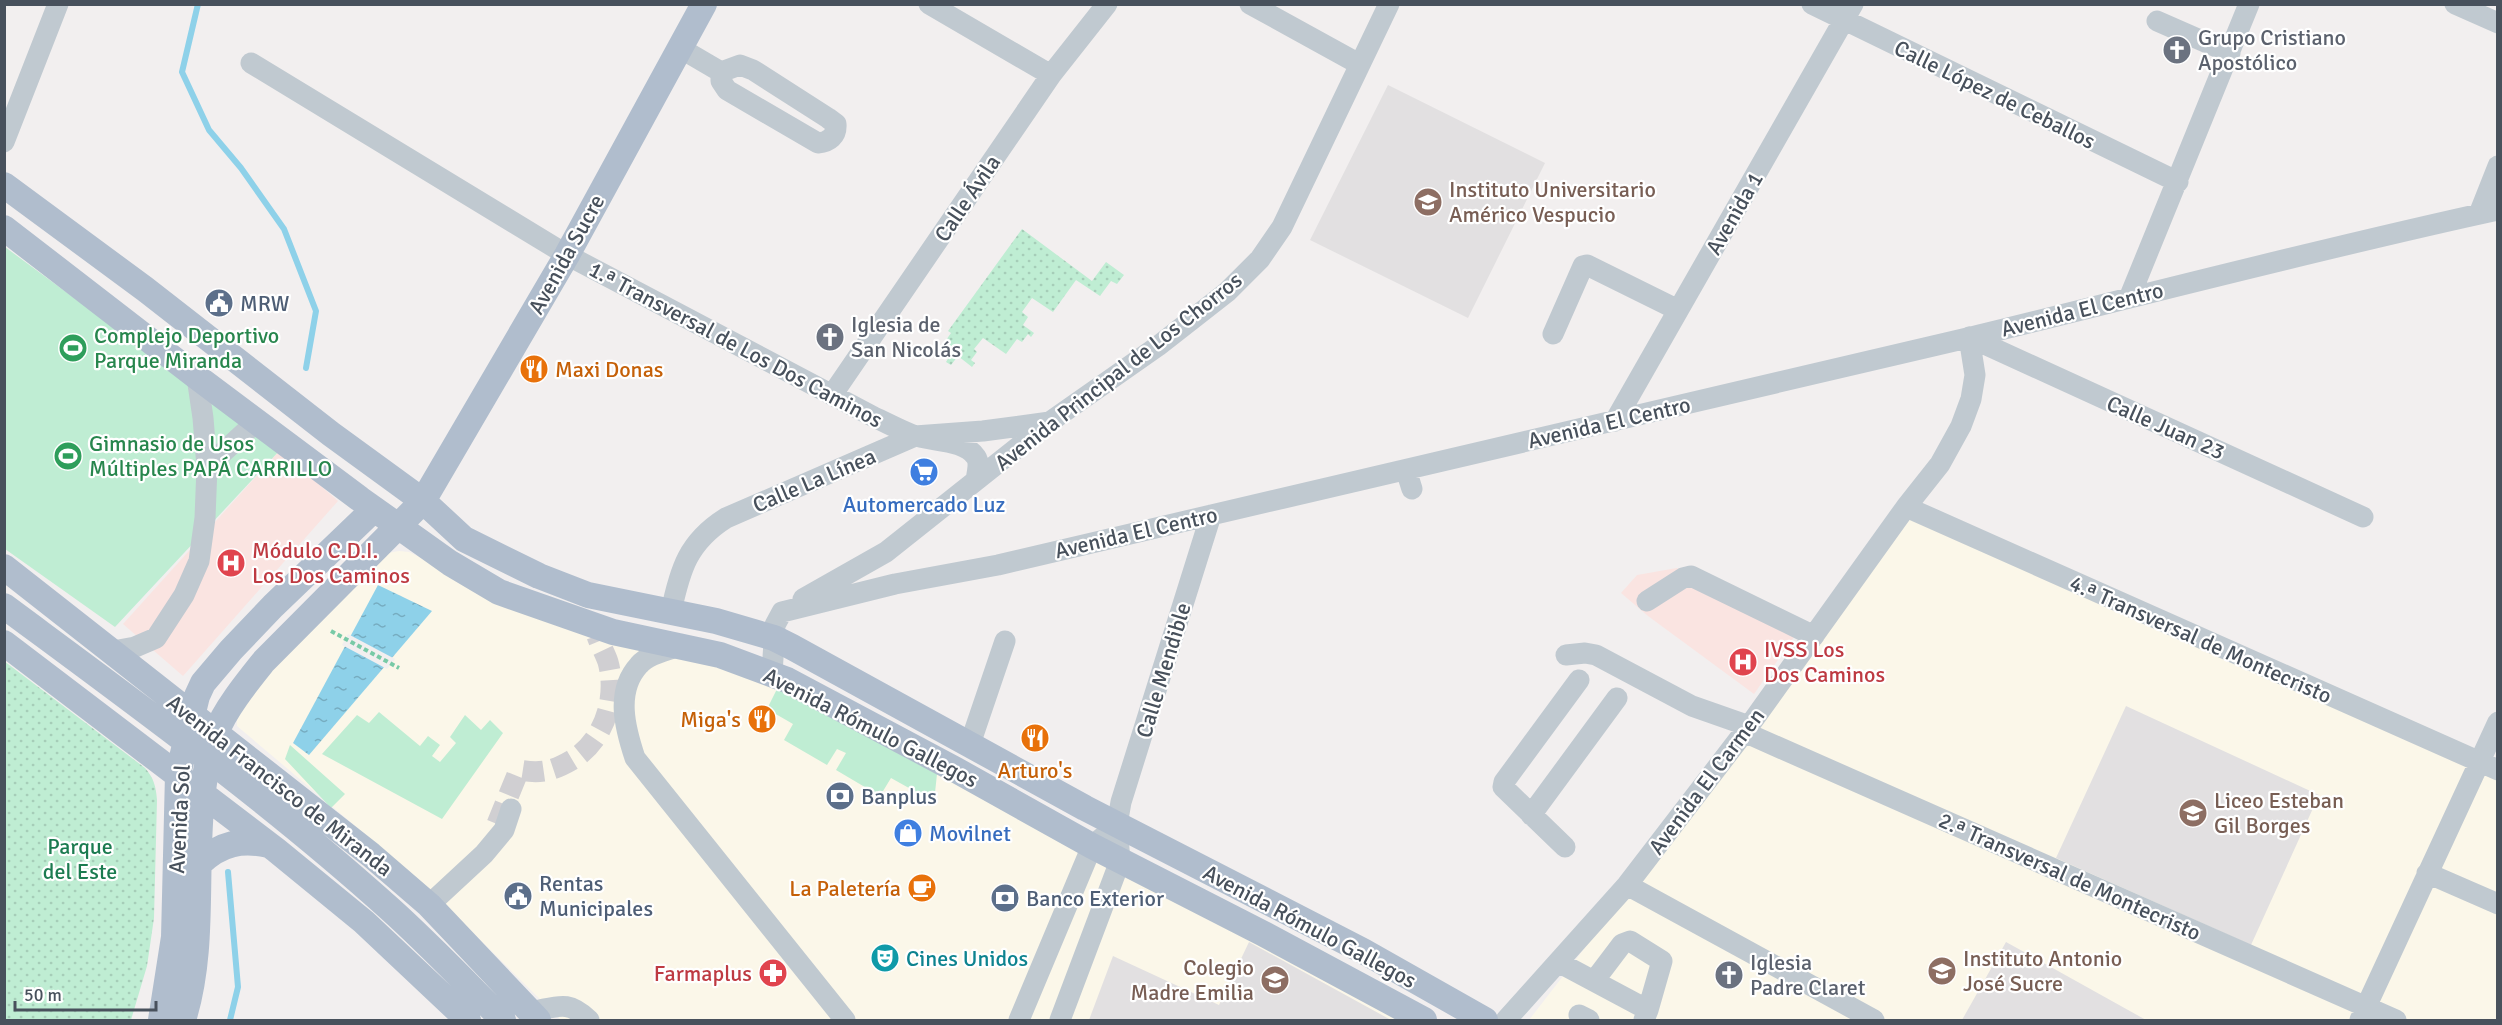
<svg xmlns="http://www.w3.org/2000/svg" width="2502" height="1025" font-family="Signika,sans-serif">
  <defs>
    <pattern id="park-dots" width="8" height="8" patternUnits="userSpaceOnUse" patternTransform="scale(1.5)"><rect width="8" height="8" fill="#bfedd3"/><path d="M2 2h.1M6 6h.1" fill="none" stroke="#a6cdb8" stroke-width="1.8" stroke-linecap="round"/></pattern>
    <pattern id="water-ripples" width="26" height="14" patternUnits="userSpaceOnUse" patternTransform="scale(1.5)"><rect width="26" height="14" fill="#8ed1e9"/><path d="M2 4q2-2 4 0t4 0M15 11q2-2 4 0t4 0" fill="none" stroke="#76acc0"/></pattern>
  </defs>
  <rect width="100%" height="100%" fill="#f2efef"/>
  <path fill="#fbf7e9" d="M1914 514 2497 775V1020H1529L1721 772Z
    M399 551 409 552 429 562 731 665 1042 827 1143 886 1410 1020H561L425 885 237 726V713L262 680 388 553Z"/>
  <path fill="#e2e0e1" d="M1388 85 1545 163 1468 318 1310 240Z
    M2126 706 2319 795 2251 945 2056 858Z
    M1249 942 1391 1020H1089L1113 956 1219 1005Z
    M2006 942 2146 1020H1962Z"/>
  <path fill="#fae4e1" d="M280 450 338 501 183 676 123 624Z
    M1677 568 1799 630 1754 694 1648 616 1621 593 1637 575Z"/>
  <path fill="url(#park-dots)" d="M1022 229 1092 281 1106 262 1124 275 1117 284 1111 281 1100 296 1076 280 1053 312 1032 298 1022 312 1028 317 1023 325 1034 333 1031 337 1028 334 1022 342 1017 339 1006 354 983 338 974 349 977 352 971 360 975 363 972 367 958 356 951 365 946 362 949 357 939 350 951 333 948 331Z
    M4 661 145 768C154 778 156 787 157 800L154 918 147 966 131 1020H5Z"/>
  <path fill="#bfedd3" d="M5 247 280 450 115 627 5 549Z
    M777 689 937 774 934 802 891 778 880 796 836 770 846 753 837 749 827 765 784 740 793 724 767 709Z
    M379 712 420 746 428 736 440 745 432 756 440 762 456 743 450 737 465 715 481 730 490 720 503 733 442 819 322 754 357 715 369 723Z
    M290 745 345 794 331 808 285 759Z"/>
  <path fill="url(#water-ripples)" d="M378 585 432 611 309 755 293 743Z"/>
  <path fill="#f2efef" d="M348 634 395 659 387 669 342 645Z"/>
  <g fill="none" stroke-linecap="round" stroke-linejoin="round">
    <path stroke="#8ed1e9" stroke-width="6" d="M198 4 182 72 209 130 241 168 284 229 316 311 306 368
      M228 872 238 987 230 1020"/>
    <path stroke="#d0cfd2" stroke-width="21" stroke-dasharray="21 10" stroke-linecap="butt" d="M497 824 519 770C541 774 553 771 572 760 604 741 618 698 608 662 605 653 600 645 597 636"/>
    <path stroke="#78caa6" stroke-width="4" stroke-dasharray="4.5 3" stroke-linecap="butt" d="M331 631 399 668"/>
    <path stroke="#c0c9d0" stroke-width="21" d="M929 4 1051 75
      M1250 4 1359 64
      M1812 4 2178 182
      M2455 4 2498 23
      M2157 21 2230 53
      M680 48 721 72V81L727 90 818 143C829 142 837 136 836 124L828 118 753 70 740 65 721 72
      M251 63 567 255 874 417C887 423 900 430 913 435 931 442 964 439 976 457 980 463 977 473 976 480
      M4 142 58 4
      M2479 214 2498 166
      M2130 296 2249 4
      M1553 334 1583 266 1587 265 1678 310
      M1969 337 2363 517
      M832 395 1051 75 1107 4
      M1615 421 1853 4
      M207 467 256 422
      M1406 470 1412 489
      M1906 507 2498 770
      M803 599 886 552 1051 421 1158 346 1227 292 1260 259 1282 227 1389 4
      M1647 601 1683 578 1691 576 1814 636
      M671 612C680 569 688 542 726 518L915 436 983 431 1050 422
      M681 646C668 650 648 654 639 665 615 691 625 728 635 758L845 1020
      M113 651 135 647 156 638 184 595 199 561 205 518 207 467 203 418 197 377
      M1566 655 1585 653 1596 655 1692 706 1749 726
      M772 674 775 625 782 612 895 584 998 565C1319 489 1641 416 1963 339 2141 296 2318 249 2498 210
      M1744 732 2396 1020
      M970 744 1005 641
      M1531 815 1617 698
      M1565 847 1503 787 1504 782 1579 680
      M2427 873 2498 904
      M1627 885 1874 1020
      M429 905 484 854 504 830 511 809
      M1558 962 1648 1010 1644 1020
      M1594 981 1622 944 1630 941 1662 961 1648 1010
      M530 1012C558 1007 567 999 589 1020
      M1579 1015 1589 1020
      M1019 1020 1092 846 1103 837
      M1060 1020 1120 861 1117 825 1121 802 1211 515
      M1506 1020 1627 885 1749 726 1906 507 1940 464 1961 426 1971 399 1975 375 1969 337
      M2360 1020 2498 722"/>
    <path stroke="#b0bdcd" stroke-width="26" d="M4 185 145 289 331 434 423 501 464 539 539 576 588 595 716 621 774 638 792 647 1085 808 1363 951 1485 1020
      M4 228 197 377 360 499 450 563 499 592 613 632 720 655 787 680 956 770 1092 846 1262 933 1424 1020
      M4 567 371 855 429 905 538 1020
      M4 606C135 703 269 800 390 909 429 944 466 983 503 1020
      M4 643 276 850 364 922 468 1020
      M200 863C221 843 242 839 269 845
      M161 1020 174 937 178 774 197 696 203 683 231 650 273 606 374 509
      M183 1020C212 928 184 825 216 733 225 709 248 681 264 661L423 501 567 255 704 4"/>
  </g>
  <defs>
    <g id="church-disc" transform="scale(1.5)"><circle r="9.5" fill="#6b7280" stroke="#fff"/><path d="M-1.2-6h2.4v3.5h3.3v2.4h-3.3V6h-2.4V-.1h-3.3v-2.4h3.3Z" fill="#fff"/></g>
    <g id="university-disc" transform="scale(1.5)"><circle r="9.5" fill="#8d6e63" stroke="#fff"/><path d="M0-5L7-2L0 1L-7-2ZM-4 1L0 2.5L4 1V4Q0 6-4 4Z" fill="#fff"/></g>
    <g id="civic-disc" transform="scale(1.5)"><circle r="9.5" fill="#5c6f8a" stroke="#fff"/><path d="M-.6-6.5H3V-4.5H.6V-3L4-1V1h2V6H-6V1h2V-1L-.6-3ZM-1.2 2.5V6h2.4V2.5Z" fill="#fff"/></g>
    <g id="stadium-disc" transform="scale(1.5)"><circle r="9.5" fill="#2e9e5b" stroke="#fff"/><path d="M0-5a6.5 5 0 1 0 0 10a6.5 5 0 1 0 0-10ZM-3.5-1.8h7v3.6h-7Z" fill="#fff"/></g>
    <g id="restaurant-disc" transform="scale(1.5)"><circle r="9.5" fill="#e8710a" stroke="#fff"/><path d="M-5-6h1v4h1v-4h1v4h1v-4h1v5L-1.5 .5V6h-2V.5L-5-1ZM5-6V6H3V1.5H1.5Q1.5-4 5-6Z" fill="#fff"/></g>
    <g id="supermarket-disc" transform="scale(1.5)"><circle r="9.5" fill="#3f7fe0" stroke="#fff"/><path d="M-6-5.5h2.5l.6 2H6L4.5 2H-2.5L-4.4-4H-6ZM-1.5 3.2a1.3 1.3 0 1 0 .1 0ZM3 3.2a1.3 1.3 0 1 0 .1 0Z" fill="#fff"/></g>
    <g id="hospital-disc" transform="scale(1.5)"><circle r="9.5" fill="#e0444e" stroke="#fff"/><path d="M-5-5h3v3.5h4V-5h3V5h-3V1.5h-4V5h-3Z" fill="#fff"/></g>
    <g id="bank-disc" transform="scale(1.5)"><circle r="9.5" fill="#5c6f8a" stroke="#fff"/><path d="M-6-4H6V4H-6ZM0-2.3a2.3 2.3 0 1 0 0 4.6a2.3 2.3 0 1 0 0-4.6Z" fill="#fff"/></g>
    <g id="school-disc" transform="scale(1.5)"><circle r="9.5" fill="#8d6e63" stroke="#fff"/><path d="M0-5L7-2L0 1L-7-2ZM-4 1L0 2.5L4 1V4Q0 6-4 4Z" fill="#fff"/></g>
    <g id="shop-disc" transform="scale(1.5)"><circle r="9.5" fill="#3f7fe0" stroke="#fff"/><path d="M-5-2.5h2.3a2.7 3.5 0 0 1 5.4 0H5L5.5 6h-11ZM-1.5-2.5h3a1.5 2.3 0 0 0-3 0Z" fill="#fff"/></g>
    <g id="cafe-disc" transform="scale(1.5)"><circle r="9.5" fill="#e8710a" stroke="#fff"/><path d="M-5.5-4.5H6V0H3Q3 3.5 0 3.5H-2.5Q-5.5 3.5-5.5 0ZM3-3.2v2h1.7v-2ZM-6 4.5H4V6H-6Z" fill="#fff"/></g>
    <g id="theatre-disc" transform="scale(1.5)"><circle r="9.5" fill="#0f9aa8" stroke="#fff"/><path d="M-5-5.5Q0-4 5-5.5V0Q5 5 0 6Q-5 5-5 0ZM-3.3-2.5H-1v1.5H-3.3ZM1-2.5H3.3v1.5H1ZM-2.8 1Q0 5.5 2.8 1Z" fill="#fff"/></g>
    <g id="pharmacy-disc" transform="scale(1.5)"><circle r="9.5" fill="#e0444e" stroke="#fff"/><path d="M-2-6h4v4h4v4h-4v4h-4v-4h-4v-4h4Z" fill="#fff"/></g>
  </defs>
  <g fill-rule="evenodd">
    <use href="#church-disc" x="2177" y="50"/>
    <use href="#university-disc" x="1428" y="202"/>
    <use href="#civic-disc" x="219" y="303"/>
    <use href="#church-disc" x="830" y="337"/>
    <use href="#stadium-disc" x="73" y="348"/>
    <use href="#restaurant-disc" x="534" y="369"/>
    <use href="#stadium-disc" x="68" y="456"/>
    <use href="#supermarket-disc" x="924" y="472"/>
    <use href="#hospital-disc" x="231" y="563"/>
    <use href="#hospital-disc" x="1743" y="662"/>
    <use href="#restaurant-disc" x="762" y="719"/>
    <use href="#restaurant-disc" x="1035" y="738"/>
    <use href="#bank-disc" x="840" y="796"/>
    <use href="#school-disc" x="2193" y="813"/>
    <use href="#shop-disc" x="908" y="833"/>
    <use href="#cafe-disc" x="922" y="888"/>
    <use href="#civic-disc" x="518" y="896"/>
    <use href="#bank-disc" x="1005" y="898"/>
    <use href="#theatre-disc" x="885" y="958"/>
    <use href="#university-disc" x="1942" y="971"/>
    <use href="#pharmacy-disc" x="773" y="973"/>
    <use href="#church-disc" x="1729" y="975"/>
    <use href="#school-disc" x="1275" y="980"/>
  </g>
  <g text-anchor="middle" stroke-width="4.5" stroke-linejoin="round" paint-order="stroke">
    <g font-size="22" fill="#5b616d" stroke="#fff" text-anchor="start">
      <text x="2198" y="45">Grupo Cristiano<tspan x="2198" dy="25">Apostólico</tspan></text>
      <text x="851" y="332">Iglesia de<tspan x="851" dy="25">San Nicolás</tspan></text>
      <text x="1750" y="970">Iglesia<tspan x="1750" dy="25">Padre Claret</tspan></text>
    </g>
    <g font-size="22" fill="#48515c" stroke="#fff">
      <text transform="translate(1995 94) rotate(26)" y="8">Calle López de Ceballos</text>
      <text transform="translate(967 198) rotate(-56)" y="8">Calle Ávila</text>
      <text transform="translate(1734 213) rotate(-60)" y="8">Avenida 1</text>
      <text transform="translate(566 254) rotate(-61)" y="8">Avenida Sucre</text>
      <text transform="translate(2082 309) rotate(-14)" y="8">Avenida El Centro</text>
      <text transform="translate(736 344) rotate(28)" y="8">1.ª Transversal de Los Dos Caminos</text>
      <text transform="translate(1118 371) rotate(-38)" y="8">Avenida Principal de Los Chorros</text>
      <text transform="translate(1609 422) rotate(-13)" y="8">Avenida El Centro</text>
      <text transform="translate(2166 427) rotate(24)" y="8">Calle Juan 23</text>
      <text transform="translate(814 480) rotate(-23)" y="8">Calle La Línea</text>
      <text transform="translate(1136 532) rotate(-13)" y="8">Avenida El Centro</text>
      <text transform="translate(2201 639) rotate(24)" y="8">4.ª Transversal de Montecristo</text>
      <text transform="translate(1163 670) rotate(-73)" y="8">Calle Mendible</text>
      <text transform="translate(871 727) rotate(27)" y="8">Avenida Rómulo Gallegos</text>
      <text transform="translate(1706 781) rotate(-53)" y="8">Avenida El Carmen</text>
      <text transform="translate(280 785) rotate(38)" y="8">Avenida Francisco de Miranda</text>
      <text transform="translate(179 819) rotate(-87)" y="8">Avenida Sol</text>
      <text transform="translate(2070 876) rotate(24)" y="8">2.ª Transversal de Montecristo</text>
      <text transform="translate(1310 926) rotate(28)" y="8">Avenida Rómulo Gallegos</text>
    </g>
    <g font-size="22" fill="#785e54" stroke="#fff" text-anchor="start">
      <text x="1449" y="197">Instituto Universitario<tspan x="1449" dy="25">Américo Vespucio</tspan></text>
      <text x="2214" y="808">Liceo Esteban<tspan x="2214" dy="25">Gil Borges</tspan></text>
      <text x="1963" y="966">Instituto Antonio<tspan x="1963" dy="25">José Sucre</tspan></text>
      <text x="1254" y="975" text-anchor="end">Colegio<tspan x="1254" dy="25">Madre Emilia</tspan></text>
    </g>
    <g font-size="22" fill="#4e5e75" stroke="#fff" text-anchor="start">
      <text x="240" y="311">MRW</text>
      <text x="861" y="804">Banplus</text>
      <text x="539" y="891">Rentas<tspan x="539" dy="25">Municipales</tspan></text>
      <text x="1026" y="906">Banco Exterior</text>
    </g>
    <g font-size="22" fill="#27864d" stroke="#fff" text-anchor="start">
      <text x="94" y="343">Complejo Deportivo<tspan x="94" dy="25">Parque Miranda</tspan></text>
      <text x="89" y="451">Gimnasio de Usos<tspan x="89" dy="25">Múltiples PAPÁ CARRILLO</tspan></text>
    </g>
    <g font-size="22" fill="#c56008" stroke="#fff" text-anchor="end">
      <text x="555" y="377" text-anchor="start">Maxi Donas</text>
      <text x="741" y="727">Miga's</text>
      <text x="1035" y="778" text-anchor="middle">Arturo's</text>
      <text x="901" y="896">La Paletería</text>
    </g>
    <g font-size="22" fill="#366cbe" stroke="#fff">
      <text x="924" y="512">Automercado Luz</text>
      <text x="929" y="841" text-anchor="start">Movilnet</text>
    </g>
    <g font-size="22" fill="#be3a42" stroke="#fff" text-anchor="start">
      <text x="252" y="558">Módulo C.D.I.<tspan x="252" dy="25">Los Dos Caminos</tspan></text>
      <text x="1764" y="657">IVSS Los<tspan x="1764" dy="25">Dos Caminos</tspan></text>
      <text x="752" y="981" text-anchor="end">Farmaplus</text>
    </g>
    <g font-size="22" fill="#1b7b50" stroke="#fff">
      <text x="80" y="854">Parque<tspan x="80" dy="25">del Este</tspan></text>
    </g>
    <g font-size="22" fill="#0d838f" stroke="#fff" text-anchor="start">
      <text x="906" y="966">Cines Unidos</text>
    </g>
  </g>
  <rect width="2502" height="1025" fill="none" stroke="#48515c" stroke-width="12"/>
  <path d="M15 1001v9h141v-9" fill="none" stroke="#48515c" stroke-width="3"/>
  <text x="24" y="1001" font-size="18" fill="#48515c" stroke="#ffffff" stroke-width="4.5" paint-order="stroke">50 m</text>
</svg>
